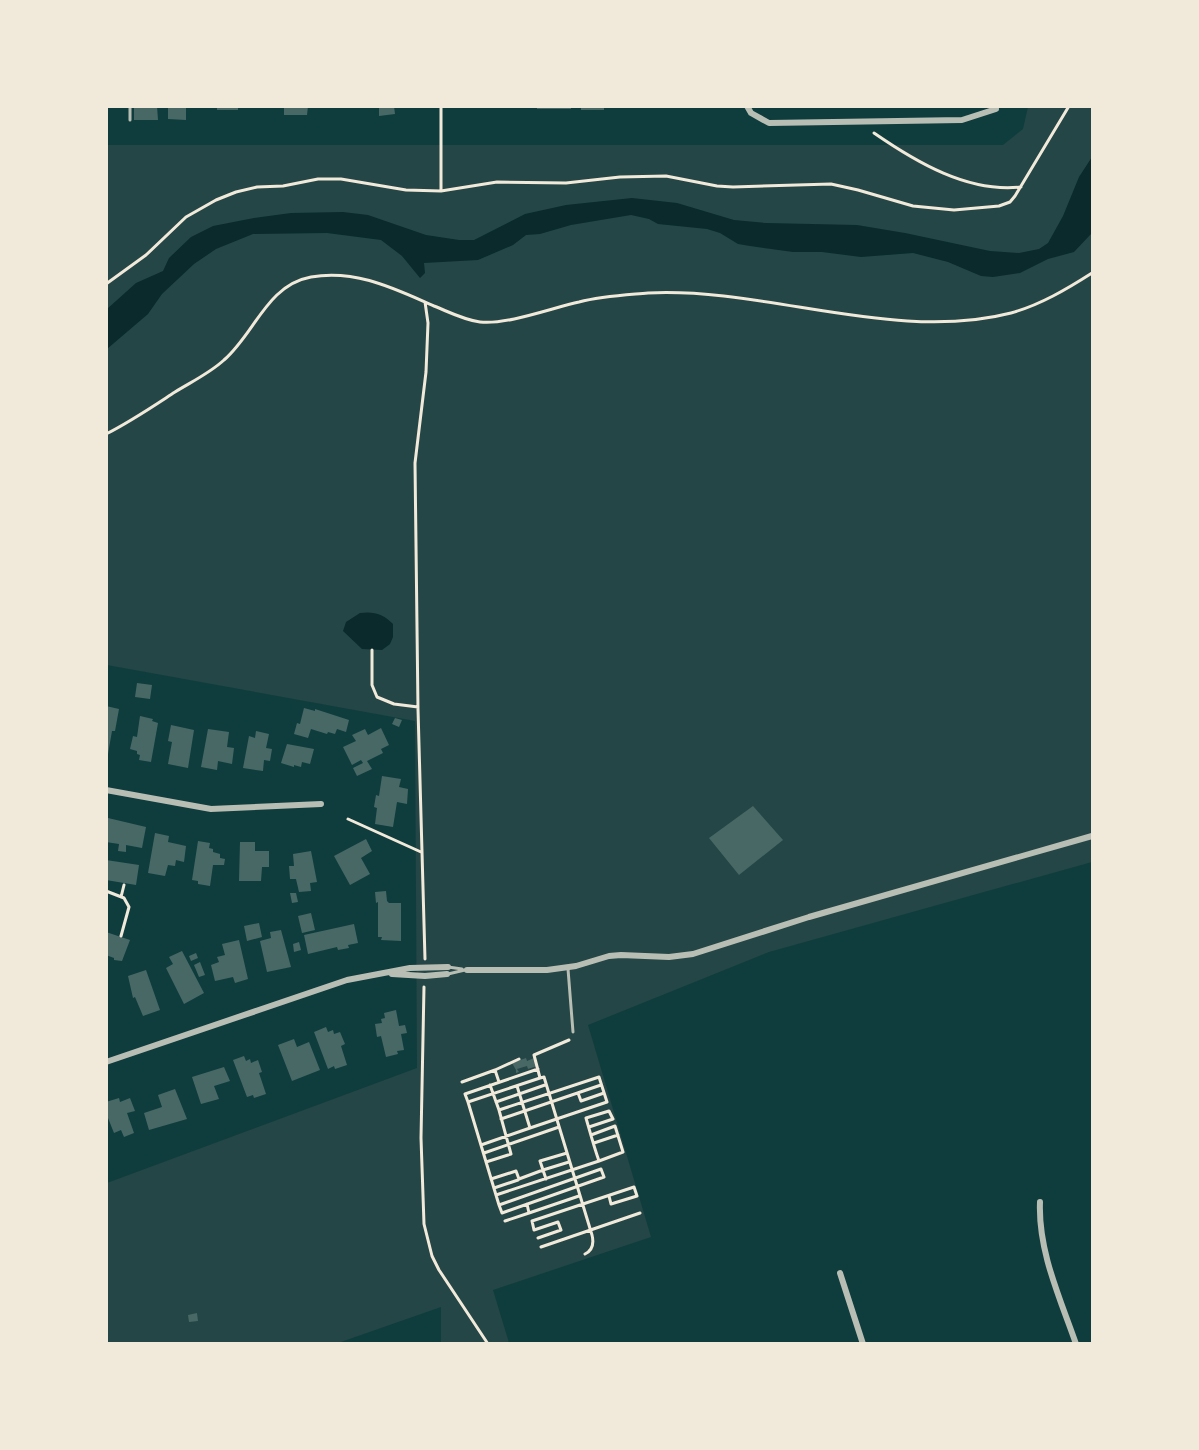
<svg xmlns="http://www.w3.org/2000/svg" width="1199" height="1450" font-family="'Open Sans',sans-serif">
  <rect width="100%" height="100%" fill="#0f3d3e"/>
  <path fill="#244646" d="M1028 107H1092V862L769 952 588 1025 651 1237 493 1290 509 1343H441V1307L338 1343H107V1183L417 1068 415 721 107 665 106 145H1003L1023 129Z"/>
  <path fill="#0a2a2b" d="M1092 157V231L1091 234 1074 252 1048 259 1020 273 993 277 981 276 948 262 913 253 861 257 822 252H793L750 246 738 244 720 233 707 229 658 224 649 219 631 215 571 225 540 234 526 235 513 245 478 260 424 263 425 273 420 278 402 256 381 240 327 233 253 234 216 249 194 264 162 294 148 314 107 349V309L136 283 163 271 169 258 191 237 213 226 254 218 291 213 343 212 368 215 426 235 459 240H474L525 214 566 205 632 198 677 203 734 220 766 223 857 225 905 233 990 251 1019 253 1039 249 1048 243 1063 216 1079 177Z
    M360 613C374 611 383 614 393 624V637L390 644 382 650 362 649 343 631 346 622Z"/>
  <path fill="#486865" d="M134 106H157L158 120H134Z
    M168 106H186V120L168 119Z
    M217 106H238V110H217Z
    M284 106H308L307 115H284Z
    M379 106H394L395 114 379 116Z
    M537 106H571V109H537Z
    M581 106H604V110H581Z
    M137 683 152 685 150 699 135 697Z
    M106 706 119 709 115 731H112L108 754Z
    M304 708 315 711V709L349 720 346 732 337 729 335 734 328 732 327 734 311 729 308 738 294 734 297 723 300 724Z
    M140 716 153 719 152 721 158 723 151 762 139 760 140 755 137 754V751L130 749 133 736 137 737Z
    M395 718 402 720 399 727 392 724Z
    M171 725 194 730 188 768 168 764 172 742 168 741Z
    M381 728 389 745 381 749 383 753 367 761 372 769 357 776 353 768 363 763 361 760 352 765 343 747 356 741 352 735 365 729 368 735Z
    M208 729 229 732 227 747 234 748 232 764 218 761 217 770 201 767Z
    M256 731 269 734 266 748 272 749 270 761 264 760 263 771 243 768 249 736 255 738Z
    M287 744 314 749 310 764 302 762 301 767 294 765V767L281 763Z
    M382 776 401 779 399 787 408 789 407 804 397 802 393 827 375 824 377 808 374 807 376 795 379 796Z
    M753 806 783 840 739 875 709 838Z
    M108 818 146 827 142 848 126 845V852L118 851 119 844 106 842V820Z
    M155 833 169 836 168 842 186 846 184 862 176 860 175 866 168 865 165 876 148 873Z
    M366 839 372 851 361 858 370 874 350 885 334 856Z
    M198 841 210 843 209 848 213 849V852L220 854V858L225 859 224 865H213L210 886 198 884V881L192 880Z
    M240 842H255V851H269V867H262L261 881H239Z
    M311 851 317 882 310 883 311 891 299 892 296 879H290L289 866H294L293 854Z
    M106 860 139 865 136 885 106 880Z
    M386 891 387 901 389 903H401V941L381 940 382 937H378V902L376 903 375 892Z
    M290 893H296L298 902 292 903Z
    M311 913 315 930 302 933 298 916Z
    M259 923 262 937 247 941 244 926Z
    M354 924 358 943 348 945 349 948 338 950 337 947 308 954 304 935Z
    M281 930 291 967 267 972 260 941 271 938 270 932Z
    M106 932 130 940 122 961 114 960V958L106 955Z
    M239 940 248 979 235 983 233 977 215 981 211 965 219 962 217 957 225 955 222 944Z
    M299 942 301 950 294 952 293 944Z
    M182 951 204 993 184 1004 166 968 173 964 169 957Z
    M196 953 198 958 191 961 189 956Z
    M200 962 205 975 199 977 194 965Z
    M146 970 160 1010 143 1016 135 997 133 998 128 976Z
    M396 1010 399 1026 405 1025 407 1033 401 1034 404 1050 397 1051 398 1054 386 1057 381 1036 377 1037 375 1024 382 1023 381 1019 385 1018 384 1013Z
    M326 1027 328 1032 333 1030 334 1034 340 1032 345 1044 341 1046 347 1065 335 1069 334 1066 328 1069 314 1032Z
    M294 1039 297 1047 309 1042 320 1070 292 1081 278 1045Z
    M244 1056 246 1061 250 1059 251 1063 258 1060 262 1072 259 1073 266 1094 254 1098 253 1095 247 1097 233 1060Z
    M526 1058 527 1061 534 1058 537 1066 528 1069 527 1066 517 1069 519 1072 516 1073V1070L512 1063Z
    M224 1067 230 1081 214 1086 219 1099 201 1104 192 1077Z
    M175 1089 187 1119 149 1130 144 1113 162 1107 158 1095Z
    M119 1098 120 1102 130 1098 135 1111 127 1113 134 1133 124 1137 121 1130 114 1133 106 1113V1102Z
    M197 1313 198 1321 189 1322 188 1315Z"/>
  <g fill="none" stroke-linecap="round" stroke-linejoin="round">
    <path stroke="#f1e9da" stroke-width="3" d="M441 106V191
      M874 133C916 162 968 193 1021 187
      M106 284 146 255 186 217 216 200 236 192 257 187 283 186 318 179H341L406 190 441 191 497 182 566 183 620 177 666 176 717 186 733 187 831 184 858 190 913 206 954 210 999 206 1010 202 1015 196 1069 106
      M106 434C130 422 152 407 175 392 191 382 210 373 224 360 255 333 267 285 311 277 356 269 395 289 434 306 449 312 464 320 480 322 507 325 552 308 579 302 602 296 626 295 648 293 767 287 895 343 1011 313 1040 305 1067 289 1092 273
      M372 650V685L377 697 394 704 418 707
      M348 819 421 852
      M106 891 124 898 129 907 121 936
      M121 897 124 885
      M425 959 418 709 415 463 426 372 428 323 425 302
      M424 987 421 1138 424 1224 432 1256 439 1270 488 1344
      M538 1069 465 1094 468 1102 540 1078 534 1055 569 1040
      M495 1070 519 1059
      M540 1078 544 1077 592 1235C594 1243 593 1250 585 1254
      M462 1082 495 1070 499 1082
      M490 1085 499 1110 599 1077 607 1102 530 1128 517 1086
      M578 1093 581 1101 604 1093
      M468 1102 499 1205 601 1169 604 1177 502 1213 499 1205
      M496 1102 545 1085
      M501 1119 601 1085
      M591 1135 615 1126 623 1152 599 1161
      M594 1143 618 1135
      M481 1145 530 1128
      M484 1153 559 1127
      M567 1153 540 1161 543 1170 569 1162
      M486 1162 511 1154 499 1110
      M491 1179 516 1171 519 1179 543 1170 546 1179
      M494 1188 518 1180
      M496 1195 599 1161C594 1147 590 1132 586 1118L609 1111 613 1119 589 1127
      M529 1213 579 1196
      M505 1221 529 1213 527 1204
      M538 1238 561 1230 558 1222 534 1230 532 1221 634 1187 637 1196 611 1204 609 1196
      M541 1247 640 1213"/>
    <path stroke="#b8beb3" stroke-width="3" d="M130 106V120
      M448 967 462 969
      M568 969 573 1032
      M448 974 465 970"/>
    <path stroke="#b8beb3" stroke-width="6" d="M747 106 751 113 769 123 962 120 996 109
      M106 790 211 809 321 804
      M467 970H547L576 966 609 956 621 955 669 957 693 954 809 917 1092 836
      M392 974 425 976 447 974
      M106 1062 347 980 410 968 448 967
      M1040 1202C1038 1251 1060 1298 1076 1344
      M840 1273 863 1344"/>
  </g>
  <rect width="1199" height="1450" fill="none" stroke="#f1e9da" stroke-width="216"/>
</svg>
